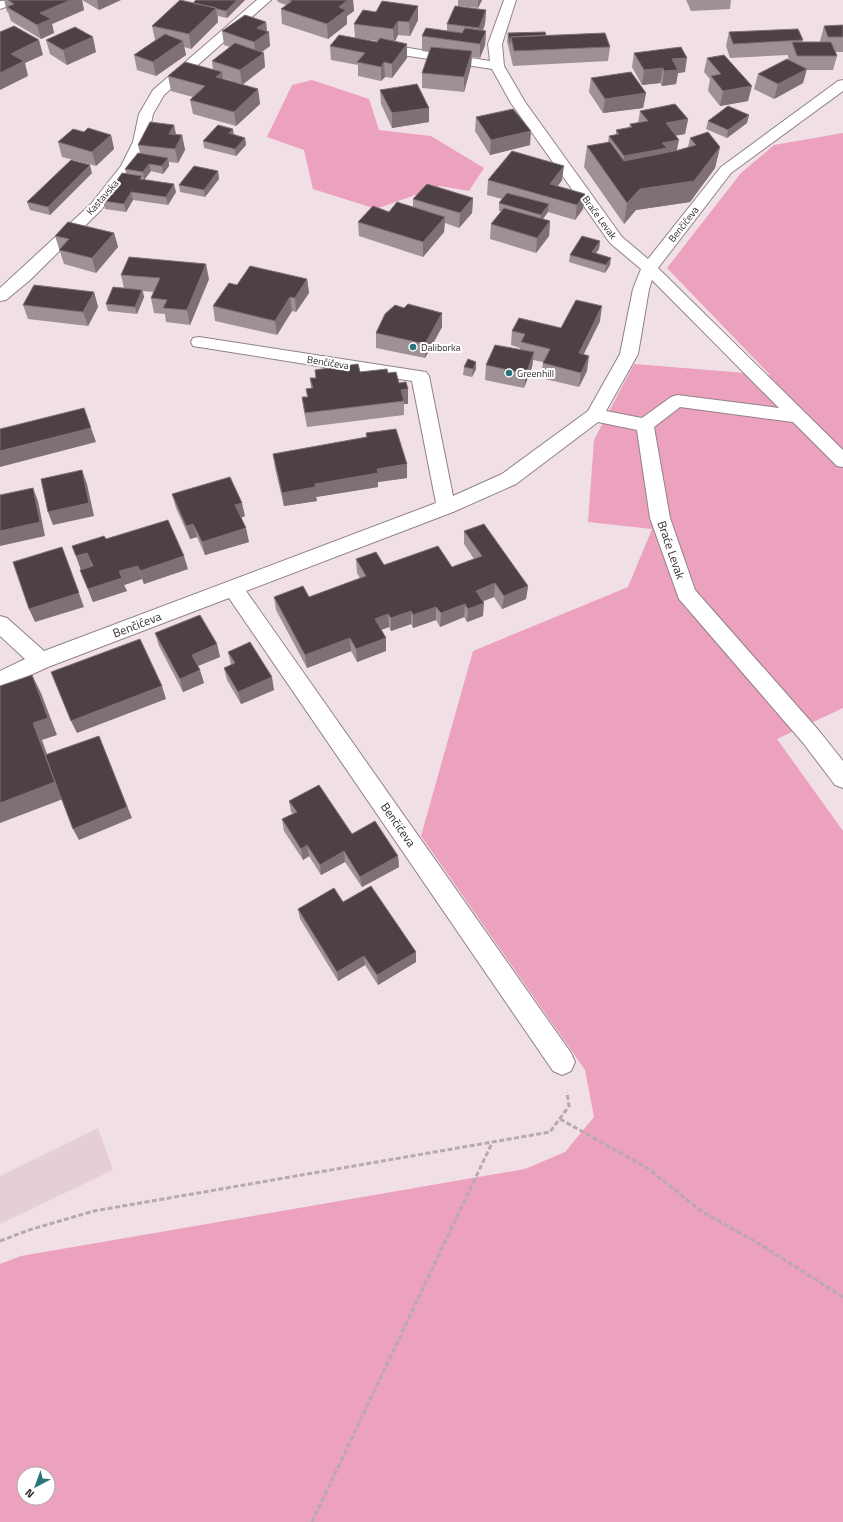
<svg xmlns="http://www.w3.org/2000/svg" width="843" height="1522" font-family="'Titillium Web',sans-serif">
  <rect width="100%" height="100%" fill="#f0dfe5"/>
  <path fill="#e6ced7" d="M98 1128 113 1170 0 1224V1176Z"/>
  <path fill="#eca2bf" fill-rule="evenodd" d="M312 80 369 99 379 130 431 136 484 168 469 191 440 186 376 209 313 189 304 150 267 137 292 85Z
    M843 133V708L777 739 843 831V1522H0V1264L21 1256 525 1169 565 1152 594 1117 585 1070 421 836 473 651 628 587 652 529 588 522 594 440 634 364 770 375 667 268 741 173 774 145ZM24 1474H48V1498H24Z"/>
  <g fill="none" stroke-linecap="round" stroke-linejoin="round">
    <g stroke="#918287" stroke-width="2">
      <path id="minor" d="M19 0 17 3 0 9V1Z
        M257 0H271L164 95 153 114 147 142 135 167 101 210 30 280 6 300 0 301V288L91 204 121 166 133 142 139 114 153 90Z
        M504 0H516L502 44 504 66 525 102 622 237 648 259 721 167 838 81 843 80V91L731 173 658 268 843 450V467L837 466 793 422 680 407 654 427 670 518 695 590 820 732 843 761V788L835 785 804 744 679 599 650 518 637 430 598 422 516 484 453 512 246 591 571 1053 575 1062 571 1071 562 1075 553 1071 229 598 48 667 0 689V671L25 659 0 636V616L7 618 44 651 436 503 412 381 199 347 193 346 191 342 193 338 199 337 426 372 429 376 453 496 502 474 588 411 620 354 633 289 641 269 610 243 511 103 492 69 377 51 372 50 370 47 372 44 377 43 490 61 488 44ZM652 280 779 408 677 395 671 397 642 418 606 411 638 354 649 289Z"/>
    </g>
    <path stroke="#b7a9ae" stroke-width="3" stroke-dasharray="5 2.5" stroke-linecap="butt" d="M560 1119 649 1169 701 1211 763 1246 843 1297
      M0 1241 29 1230 94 1211 550 1132 569 1106 567 1092
      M312 1522 492 1143"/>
    <use href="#minor" fill="#fff" fill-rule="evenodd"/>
  </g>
  <path fill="#9f9096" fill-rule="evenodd" d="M4 0H121L99 10 82 0 84 10 52 24 54 33 41 39 11 21 8 12H7Z
    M196 0H245L227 18 218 16V22L191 49 184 47 186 55 156 76 137 70 134 55 155 40 152 26 193 3Z
    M277 0H353L354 11 347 16V24L328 39 282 24 281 9 286 6V5L278 2Z
    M458 0H482L478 8 458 6Z
    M686 0H731L730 9 691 11Z
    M363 10 418 20 410 36 398 35 395 41 407 58 392 78 385 77 381 81 358 76V65L331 60 330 46 355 38 354 24ZM357 38 377 41V42Z
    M486 10 485 24 483 30 486 31 485 45 480 58 472 57 471 66 464 92 422 88V73L429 52 422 51V36L447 31V24Z
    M266 22 267 31 270 46 262 52 265 67 242 85 258 89 260 104 236 126 193 114 190 100 193 97 171 91 168 76 213 70 212 61 230 47 224 45 222 31ZM222 78 238 83 223 79Z
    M843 25V52H835L837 56 833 70H806L803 83 774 99 754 89 758 74 789 60 788 57V55L730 58 726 46 729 32 803 40 802 42H820V41L824 26Z
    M508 33 546 35 610 47 608 61 513 66 507 41Z
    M46 40 96 52 67 65 50 54Z
    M634 53 685 72 678 73 676 84 662 86 660 83 642 85 632 67Z
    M707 58 748 101 720 106 708 91 710 79 704 72Z
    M591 78 646 93 643 108 603 113 589 92Z
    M380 90 429 122 392 128 381 104Z
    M640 111 688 119 685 134 676 135 677 151 688 147 690 138 720 147 715 168 690 202 636 210 624 224 584 167 587 146 608 142 609 136 616 135V130L629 128 630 124 638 123Z
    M749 115 747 123 727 138 706 129 708 121Z
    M476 117 530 145 490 155 475 131Z
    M174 125 176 135H182L185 150 178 163 169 162V166L163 174 151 171 144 180 176 192 168 205 133 200 126 212 105 209 103 201 126 173 125 169 140 153 138 145Z
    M84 132 111 135 114 149 96 166 62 157 58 142Z
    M245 138 246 145 236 156 204 148 203 141Z
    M218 171 219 179 205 197 180 192 179 185Z
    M92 173 50 215 30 210 27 202Z
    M488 180H562L558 186 585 194 583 209 575 220 548 212 543 219 550 221 549 236 536 253 490 239 491 224 501 211H499V203L502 199 487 195Z
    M473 198 472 213 459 228 445 223 444 232 423 257 359 236 358 222 389 212 413 207V199Z
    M114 233 118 247 96 273 64 264 55 236Z
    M600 241 599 249 596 253 610 265 605 273 569 262 570 255Z
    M121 275 209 279 190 325 166 322 165 314 154 313 151 298 154 292 143 291 144 297 137 314 108 311 106 304 124 288Z
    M307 279 309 293 296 312 292 311 277 335 215 321 213 306 237 285Z
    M94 292 98 307 88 326 28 319 23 305Z
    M404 308 442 313V327L425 358 376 348V333Z
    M600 321 583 355 587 371 579 387 541 378 543 362 533 360 532 367 524 388 485 380 486 365 520 349V348L511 345 512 331 561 328Z
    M476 362V369L472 377 463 375 464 367Z
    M315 370 388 373 399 383 408 404H404V415L307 427 304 411 302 397H307L306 389 311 388 310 378H316Z
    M366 433 407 478 378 482V487L316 497 317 501 284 506 275 468 273 454 366 437Z
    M172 494 245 516 241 518 249 542 205 555 197 537 190 539 176 508Z
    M464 531 528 586 526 599 502 609 494 597 483 601V616L467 622 464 617 440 627 436 620 413 628 411 624 391 631 389 627 381 630 386 651 357 662 351 651 307 668 276 610 274 597H309L360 578 357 573 356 559 384 565 452 567 474 559 464 544Z
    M106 539 188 569 144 584 142 579 124 585 127 591 93 602 80 570 81 569 72 546Z
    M155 633 217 644 220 657 198 666 204 683 183 692 159 646Z
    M228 652 274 690 241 704 227 680 224 668 231 665Z
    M289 801 352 834 398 856 399 867 362 887 345 862 321 875 309 856 303 860 284 831 282 819 293 814 291 812Z
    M343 902 416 952V962L378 985 365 965 338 981 300 919 298 909Z"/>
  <path fill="#7f7076" d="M71 0H82L84 10 52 24 54 33 41 39 37 25 40 13Z
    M97 0H121L99 10Z
    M237 0H245L227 18 226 11Z
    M348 0H353L354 11 347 16V24L328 39 327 24 339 7Z
    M479 0H482L478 8V1Z
    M418 6V20L410 36 409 22Z
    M216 8 218 22 191 49 189 34Z
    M486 10 485 24 479 42V28Z
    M398 21V35L394 43 393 29Z
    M266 22 267 33 269 32 270 46 256 56 254 42 257 28Z
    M486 31 485 45 480 58V44Z
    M93 37 96 52 67 65 63 50Z
    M39 40 43 55 25 63 28 76 0 90V73L11 54Z
    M183 41 186 55 156 76 153 62Z
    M407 44V58L392 78V64Z
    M472 51 471 66 464 92V77Z
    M264 53 265 67 242 85 240 70Z
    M687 58 685 72 678 73 676 84 662 86 664 71 672 59Z
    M384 62 385 77 381 81V67Z
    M663 68 660 83 642 85 644 70Z
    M807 69 803 83 774 99 778 84Z
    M222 72 224 87 216 77Z
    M752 86 748 101 720 106 723 91Z
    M258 89 260 104 236 126 234 112Z
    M646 93 643 108 603 113 605 99Z
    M429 108V122L392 128V113Z
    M749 115 747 123 727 138 728 130Z
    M688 119 685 134 663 138 666 123Z
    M174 125 177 139 169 134Z
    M233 129 234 136 229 133Z
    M531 131 530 145 490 155 491 140Z
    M111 135 114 149 96 166 92 152Z
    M182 135 185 150 178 163 175 149Z
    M245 138 246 145 236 156 235 149Z
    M679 140 676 154 622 171 624 156 662 143Z
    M720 147 715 168 690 202 636 210 624 224 627 203 640 189Z
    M168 158 169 166 163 174 162 166Z
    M149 164 151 171 144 180 143 172Z
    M90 165 92 173 50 215 48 207Z
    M564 166 562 180 549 198 550 184Z
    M218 171 219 179 205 197 204 190Z
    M174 184 176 192 168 205 166 197Z
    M131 192 133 200 126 212 124 204Z
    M585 194 583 209 575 220 577 205Z
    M473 198 472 213 459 228 460 213Z
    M549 204 548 212 540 223 541 215Z
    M445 217 444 232 423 257V242Z
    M550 221 549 236 536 253 537 238Z
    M114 233 118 247 96 273 92 258Z
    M600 241 599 249 591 260 592 252Z
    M611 258 610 265 605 273 606 265Z
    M206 264 209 279 190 325 187 310Z
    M307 279 309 293 296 312 295 298Z
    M142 290 144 297 137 314 135 307Z
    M94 292 98 307 88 326 83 312Z
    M290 297 292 311 277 335 275 321Z
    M602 306 600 321 577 368 579 353Z
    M442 313V327L425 358V344Z
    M534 352 532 367 524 388 526 374Z
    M589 356 587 371 579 387 581 373Z
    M476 362V369L472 377 473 369Z
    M408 389V404H404V401L401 390Z
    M91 428 96 442 0 467V451Z
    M407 464V478L378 482V487L316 497 317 501 284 506 282 493 315 484 377 469Z
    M82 470 87 484 94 516 53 525 48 512Z
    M33 488 38 501 45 536 0 546V531Z
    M242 503 245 516 238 519 235 505Z
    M193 524 197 537 190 539 186 526Z
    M246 528 249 542 205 555 202 542Z
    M62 547 84 607 35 622 29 609Z
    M87 553 92 566 81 570 76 556Z
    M184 556 188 569 144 584 140 571Z
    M138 566 142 579 124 585 127 591 93 602 88 589 119 571Z
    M495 583 494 597 476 604V591Z
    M528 586 526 599 502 609 504 596Z
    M484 603 483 616 467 622 468 609Z
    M465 604 464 617 440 627 441 613Z
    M436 607V620L413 628V615Z
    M411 611V624L391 631V618Z
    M388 614 389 627 375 632V619Z
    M350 638 351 651 307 668 305 655Z
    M386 638V651L357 662 356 649Z
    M217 644 220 657 195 667 192 655Z
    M200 670 204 683 183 692 180 679Z
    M32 675 41 693 57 735 42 740 63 799 0 823V803L33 723Z
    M272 677 274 690 241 704 238 692Z
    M162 686 166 699 77 733 71 721Z
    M99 736 132 818 79 840 73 829Z
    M307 845 309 856 303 860 301 849Z
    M344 851 345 862 321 875 320 865Z
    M398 856 399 867 362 887 360 877Z
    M416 952V962L378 985 377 975Z
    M364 956 365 965 338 981 337 972Z"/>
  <path fill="#4e4146" stroke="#7f7076" d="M8 0H71L40 13 51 19 37 25 7 7 14 4Z
    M180 0 216 8 189 34 152 26Z
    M196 0H237L226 11 217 9 216 8 193 3Z
    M289 0H348L339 7 346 10 327 24 281 9 292 1Z
    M382 1 418 6 409 22 398 21 393 29 354 24 363 10 376 12Z
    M455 6 486 10 479 28 447 24Z
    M245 15 266 22 257 28 269 32 254 42 222 31Z
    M843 25V37H828L824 26Z
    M14 26 39 40 11 54 24 61 0 73V32Z
    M75 27 93 37 63 50 46 40Z
    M426 28 462 33 465 28 486 31 480 44 422 36Z
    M798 29 803 40 733 44 729 32Z
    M545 32 546 35 511 37 510 44 508 33Z
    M605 33 610 47 514 51 511 37Z
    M165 34 183 41 153 62 134 55Z
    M339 35 377 42 380 38 407 44 392 64 384 62 381 67 357 62 365 53 330 46Z
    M792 42H831L837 56H797Z
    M235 43 264 53 240 70 212 61Z
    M431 47 472 51 464 77 422 73Z
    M681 47 687 58 672 59 678 70 664 71 663 68 644 70 634 53Z
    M724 55 752 86 723 91 711 76 721 74 707 58Z
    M787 59 807 69 778 84 758 74Z
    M185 62 222 72 216 77 258 89 234 112 190 100 205 86 168 76Z
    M631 72 646 93 605 99 591 78Z
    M417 84 429 108 392 113 380 90Z
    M675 104 688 119 666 123 679 140 662 143 667 148 624 156 609 136 619 134 616 130 632 127 630 124 648 121 640 111Z
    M728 106 749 115 728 130 708 121Z
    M513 109 531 131 491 140 476 117Z
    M150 122 174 125 169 134 182 135 175 149 138 145Z
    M218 125 233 129 229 133 245 138 235 149 203 141Z
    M88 128 111 135 92 152 58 142 73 129 84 132Z
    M708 132 720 147 694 181 640 189 627 203 587 146 610 142 624 161 679 150 696 145 690 138Z
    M512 151 564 166 550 184 585 194 577 205 488 180Z
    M138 153 168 158 162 166 149 164 143 172 125 169Z
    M71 160 90 165 48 207 27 202Z
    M194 166 218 171 204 190 179 185Z
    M122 173 142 176 140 179 174 184 166 197 131 192 124 204 103 201Z
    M427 184 473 198 460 213 413 199Z
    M507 193 549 204 541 215 499 203Z
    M397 202 445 217 423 242 358 222 373 206 389 212Z
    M504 208 550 221 537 238 491 224Z
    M68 222 114 233 92 258 59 250 69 239 55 236Z
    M582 236 600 241 592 252 611 258 606 265 570 255Z
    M129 257 206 264 187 310 163 308 167 300 151 298 160 278 121 275Z
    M250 266 307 279 295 298 290 297 275 321 213 306 229 283 237 285Z
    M34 285 94 292 83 312 23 305Z
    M113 287 142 290 135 307 106 304Z
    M576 300 602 306 579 353 589 356 581 373 543 363 550 349 521 342 525 334 512 331 519 318 561 328Z
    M408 304 442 313 425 344 376 333 385 314 395 305 404 308Z
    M495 345 534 352 526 374 486 365Z
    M468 359 476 362 473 369 464 367Z
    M358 364 360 372 387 369 388 373 396 372 399 383 406 382 408 389 401 390 404 401 305 413 302 397H308L306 389 313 388 310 378H316L315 370Z
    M84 408 91 428 0 451V429Z
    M396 429 407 464 377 469 378 473 315 484V487L282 493 273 454 367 437 366 433Z
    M82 470 89 503 48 512 41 479Z
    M230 477 242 503 235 505 246 528 202 542 193 524 186 526 172 494Z
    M33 488 40 522 0 531V495Z
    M168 520 184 556 140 571 138 566 119 571 122 578 88 589 80 570 93 566 87 553 76 556 72 546 104 536 106 539Z
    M484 524 528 586 504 596 495 583 476 591 484 603 468 609 465 604 441 613 436 607 413 615 411 611 391 618 388 614 375 619 386 638 356 649 350 638 305 655 274 597 303 586 309 597 366 576 356 559 376 552 384 565 438 546 452 567 482 556 464 531Z
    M62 547 79 593 29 609 13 562Z
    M200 615 217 644 192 655 200 670 180 679 155 633Z
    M140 639 162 686 71 721 51 672Z
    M250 642 272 677 238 692 224 668 235 663 228 652Z
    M32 675 48 718 33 723 55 782 0 803V686Z
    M99 736 127 807 73 829 45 755Z
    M319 785 352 834 375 821 398 856 360 877 344 851 320 865 307 845 301 849 282 819 297 812 289 801Z
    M371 886 416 952 377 975 364 956 337 972 298 909 334 888 343 902Z"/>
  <g fill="#2a747b" stroke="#fff" stroke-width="1.5">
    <circle cx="413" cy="347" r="4"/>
    <circle cx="509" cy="373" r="4"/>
  </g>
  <g text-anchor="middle" stroke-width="4" stroke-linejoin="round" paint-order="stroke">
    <g font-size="10" fill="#312b2d" stroke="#fff">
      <text transform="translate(102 197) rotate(-49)" y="4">Kastavska</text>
      <text transform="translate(600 217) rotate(54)" y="4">Braće Levak</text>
      <text transform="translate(683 224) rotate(-52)" y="4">Benčićeva</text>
      <text transform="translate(328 362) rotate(9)" y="4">Benčićeva</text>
    </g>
    <g font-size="10" fill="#312b2d" stroke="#fff" text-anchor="start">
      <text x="421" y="351">Daliborka</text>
      <text x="517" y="377">Greenhill</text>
    </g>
    <g font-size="12" fill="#312b2d" stroke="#fff">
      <text transform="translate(671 550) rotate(71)" y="4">Braće Levak</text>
      <text transform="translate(137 625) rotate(-21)" y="4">Benčićeva</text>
      <text transform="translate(398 825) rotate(55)" y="4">Benčićeva</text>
    </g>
  </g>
  <g transform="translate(36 1486) rotate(221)"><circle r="19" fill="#ffffff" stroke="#adaaab"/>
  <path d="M0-3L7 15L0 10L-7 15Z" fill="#2a747b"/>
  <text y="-6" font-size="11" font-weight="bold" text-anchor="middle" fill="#312b2d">N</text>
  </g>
</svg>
